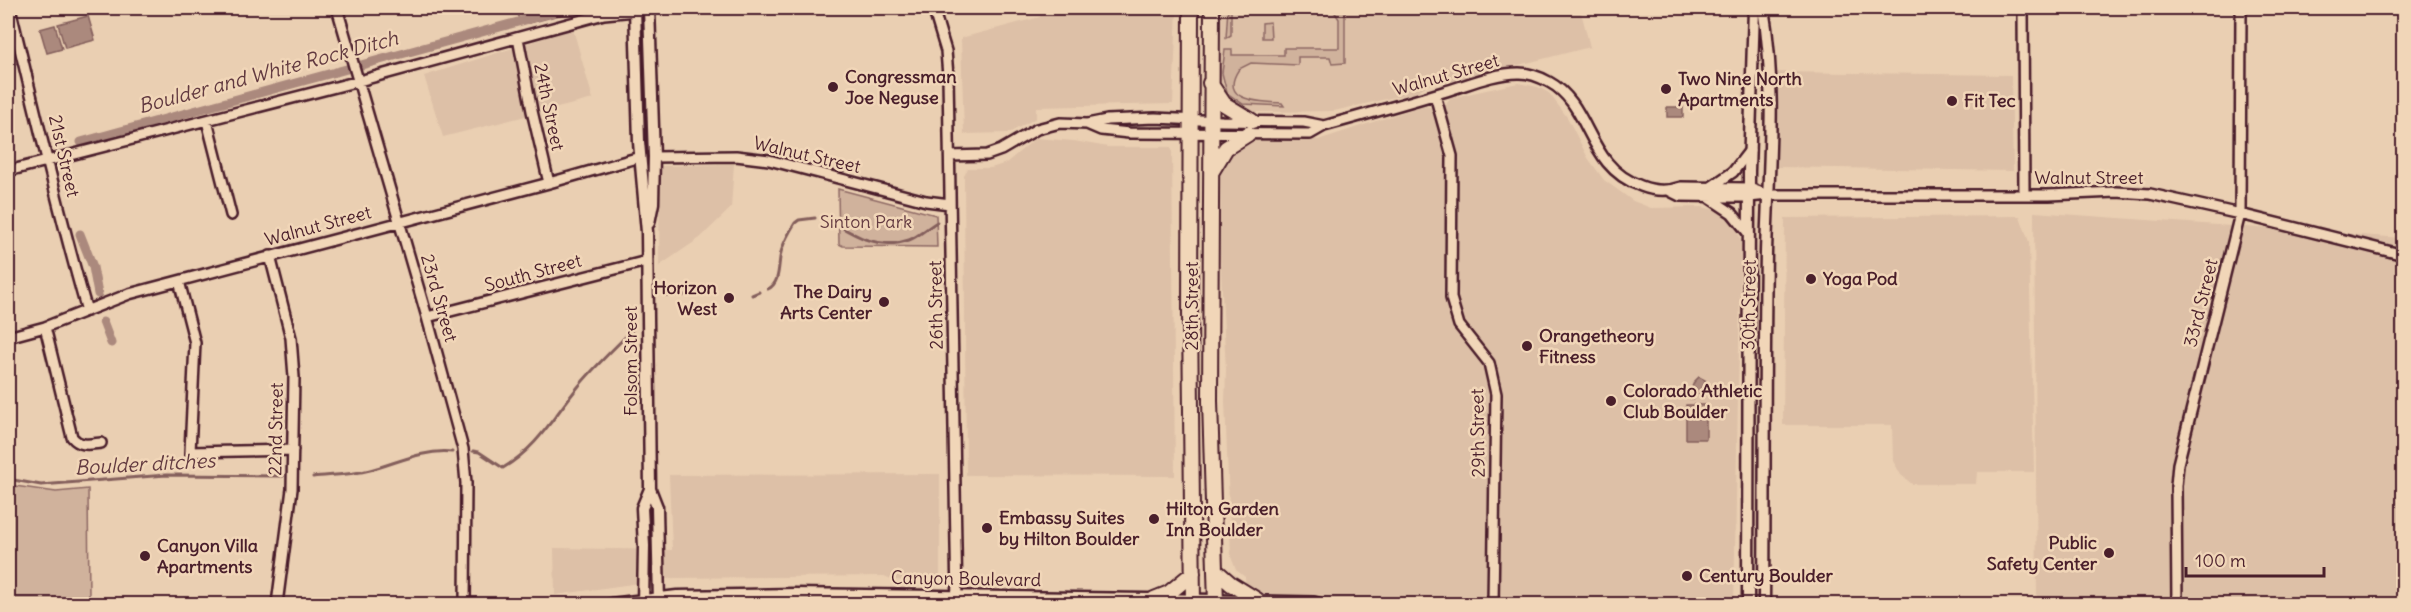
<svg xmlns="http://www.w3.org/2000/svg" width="2411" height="612" font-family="Delius,sans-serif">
  <rect width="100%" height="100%" fill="#eacfb2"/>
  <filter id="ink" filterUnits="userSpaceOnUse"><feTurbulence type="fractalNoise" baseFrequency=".0167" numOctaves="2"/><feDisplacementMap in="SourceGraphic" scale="12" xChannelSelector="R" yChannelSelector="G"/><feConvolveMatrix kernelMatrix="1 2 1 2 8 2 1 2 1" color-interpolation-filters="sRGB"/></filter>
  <g filter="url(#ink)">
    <path fill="#ddc0a7" d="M1040 8H1177L1173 104 1036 107V118L1009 133 964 134 961 38 1040 17Z
      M1219 8H1580L1590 47 1447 83 1440 81 1427 85 1417 92 1334 111 1255 112 1239 108 1222 94 1218 82Z
      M573 29 593 99 443 137 424 76Z
      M1777 72 2011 75 2013 171 1776 167Z
      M1518 83 1538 87 1549 93 1567 117 1588 158 1604 180 1633 201 1651 208 1702 207 1720 211 1736 226 1741 241 1734 604H1247L1245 577 1236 570 1231 557 1225 401 1226 370 1216 175 1222 159 1248 140 1311 138 1318 140 1422 106 1430 107 1432 110 1446 105 1450 98Z
      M1036 138 1074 141 1108 147H1170L1172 150 1175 476 966 475 964 176 968 168H991L1006 163Z
      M734 164 731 208 700 238 659 266 660 166Z
      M2034 212 2403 238V604H2037Z
      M2020 216 2029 242 2034 472H1977L1976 484H1912L1901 475 1893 461 1892 425H1783L1785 218Z
      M940 474V579L894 580 884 576 674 578 555 595 554 548 672 550 669 475Z"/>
    <path fill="#d0b29c" stroke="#8d6864" stroke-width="1.5" d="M516 8H585L530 23H523L518 17Z
      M1228 8H1231V35L1226 38Z
      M1332 8H1345V63L1332 64 1330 57H1298V65L1251 63 1239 69C1217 102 1262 102 1282 103L1284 106 1243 104 1227 93 1222 73 1225 50H1232V55H1284V48H1339V19Z
      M1270 22 1271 38H1262V23Z
      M838 189 936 215 937 247 843 246 839 244Z
      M8 485 56 492 88 489 89 598 82 604H8Z"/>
    <path fill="#ab897d" stroke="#845f5c" stroke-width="1.5" d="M88 16 95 40 65 48 58 24Z
      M55 25 62 49 47 53 40 29Z
      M1667 107H1683V117H1667Z
      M1699 377 1705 380 1709 385 1702 393H1697L1693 399H1690L1687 393 1691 390 1694 382Z
      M1686 405H1706V439H1686Z"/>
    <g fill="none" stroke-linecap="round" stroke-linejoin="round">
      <path stroke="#845f5c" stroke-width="3" d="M829 220C854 235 879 251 909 240 918 237 928 227 937 222
        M768 289C782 282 777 262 782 249 785 240 790 231 795 223L799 220 815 218
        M666 295H688
        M752 295 759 292
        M473 451 479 452 503 468C538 447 553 417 578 387 594 367 614 349 632 330
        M313 477C332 475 351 475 370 470 397 463 423 449 452 452
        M8 479 41 485 166 475 283 476"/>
      <path stroke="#ab897d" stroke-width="9" d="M81 142 569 8
        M80 234 93 267 98 294
        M103 322 111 343"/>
      <g stroke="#4a1f2b" stroke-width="14">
        <path id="minor" d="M10 8C35 109 58 211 87 311
          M337 8 427 317 463 449 466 483 465 604
          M933 8 946 51 948 76 957 604
          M2023 8 2024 195
          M518 38 532 111 549 183
          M1435 95 1452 156 1451 298 1459 325 1489 363 1496 394 1493 604
          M207 121 231 215
          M1087 124 1101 130 1129 133 1310 134 1324 126C1364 115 1404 104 1443 92 1467 85 1494 73 1519 73 1529 73 1540 77 1549 82 1592 105 1586 167 1641 186 1654 191 1667 192 1681 187L1749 188 1768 195
          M950 156 987 155 1001 150 1037 129 1060 123 1087 124 1107 120 1155 118 1222 121 1304 122 1324 126
          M654 157 736 156 769 160 926 201 950 204
          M8 171 359 81 604 14 635 11
          M1711 187 1733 172 1750 150
          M1670 191 1680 196 1749 197 1768 195H2049L2116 192 2150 194 2240 214 2404 255
          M1708 197 1732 213 1749 234
          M270 256 291 338 294 377 292 489 277 604
          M179 281 195 343 190 452 293 450
          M427 317 647 261
          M45 327 72 437C80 447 90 444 101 443
          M8 337 45 327 129 294 549 183 640 157
          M1216 600 1314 602 1321 604
          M2177 604 2176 486 2178 464 2240 214 2241 8"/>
      </g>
      <g stroke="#4a1f2b" stroke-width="15">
        <path id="major" d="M635 8 639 142 647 232 650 489 657 507 659 604
          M649 8 654 157 653 203 649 223
          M1763 8C1777 88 1768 173 1766 253 1764 370 1765 487 1764 604
          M611 604 677 596 794 594 1216 600
          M643 604 644 546 642 508 650 489
          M1748 604 1749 171 1754 8"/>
      </g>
      <g stroke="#4a1f2b" stroke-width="18">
        <path id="highway" d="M1191 8 1190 314 1193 604
          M1212 8 1210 401 1216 604
          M1210 83 1224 104 1252 121
          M1212 171 1226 148 1248 134
          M1215 570 1231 584 1257 600
          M1154 599 1169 593 1193 573"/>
      </g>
      <use href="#minor" stroke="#f1d6b8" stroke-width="9"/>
      <use href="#major" stroke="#f1d6b8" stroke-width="10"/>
      <use href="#highway" stroke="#f1d6b8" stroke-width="14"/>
    </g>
  </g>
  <g fill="#4a1f2b" stroke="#f1d6b8" stroke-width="2">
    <circle cx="833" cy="87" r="6"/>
    <circle cx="1666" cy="89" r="6"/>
    <circle cx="1952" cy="101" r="6"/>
    <circle cx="1811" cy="279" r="6"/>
    <circle cx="729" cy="298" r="6"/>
    <circle cx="884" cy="302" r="6"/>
    <circle cx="1527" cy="346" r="6"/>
    <circle cx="1611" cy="401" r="6"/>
    <circle cx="1154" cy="519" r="6"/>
    <circle cx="987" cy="528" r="6"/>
    <circle cx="2109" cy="553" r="6"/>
    <circle cx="145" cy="556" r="6"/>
    <circle cx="1687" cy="576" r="6"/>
  </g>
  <g text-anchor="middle" stroke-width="5" stroke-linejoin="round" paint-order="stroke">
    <g font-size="18" fill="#4a1f2b" stroke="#f1d6b8">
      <text transform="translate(1446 75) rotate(-16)" y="6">Walnut Street</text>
      <text transform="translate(549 107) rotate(78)" y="6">24th Street</text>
      <text transform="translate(807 155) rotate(13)" y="6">Walnut Street</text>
      <text transform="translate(64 156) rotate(77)" y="6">21st Street</text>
      <text x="2089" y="184">Walnut Street</text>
      <text transform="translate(318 226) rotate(-15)" y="6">Walnut Street</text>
      <text transform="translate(533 273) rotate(-15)" y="6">South Street</text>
      <text transform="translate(439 298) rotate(74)" y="6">23rd Street</text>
      <text transform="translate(2201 303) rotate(-76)" y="6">33rd Street</text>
      <text transform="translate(936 305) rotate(-91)" y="6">26th Street</text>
      <text transform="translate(1749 305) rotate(-89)" y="6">30th Street</text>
      <text transform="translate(1192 306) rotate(-90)" y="6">28th Street</text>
      <text transform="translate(631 361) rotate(-90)" y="6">Folsom Street</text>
      <text transform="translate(276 429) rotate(-89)" y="6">22nd Street</text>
      <text transform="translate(1478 433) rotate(-91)" y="6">29th Street</text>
      <text transform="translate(966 579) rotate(1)" y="6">Canyon Boulevard</text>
    </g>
    <g font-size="18" font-weight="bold" fill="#4a1f2b" stroke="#f1d6b8" text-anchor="start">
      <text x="845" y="83">Congressman<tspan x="845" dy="21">Joe Neguse</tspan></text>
      <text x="1678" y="85">Two Nine North<tspan x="1678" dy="21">Apartments</tspan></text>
      <text x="1964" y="107">Fit Tec</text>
      <text x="1823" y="285">Yoga Pod</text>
      <text x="717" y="294" text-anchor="end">Horizon<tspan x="717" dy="21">West</tspan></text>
      <text x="872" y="298" text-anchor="end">The Dairy<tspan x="872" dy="21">Arts Center</tspan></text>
      <text x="1539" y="342">Orangetheory<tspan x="1539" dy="21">Fitness</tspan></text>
      <text x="1623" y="397">Colorado Athletic<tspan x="1623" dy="21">Club Boulder</tspan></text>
      <text x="1166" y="515">Hilton Garden<tspan x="1166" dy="21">Inn Boulder</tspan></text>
      <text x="999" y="524">Embassy Suites<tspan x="999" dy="21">by Hilton Boulder</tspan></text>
      <text x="2097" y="549" text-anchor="end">Public<tspan x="2097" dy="21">Safety Center</tspan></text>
      <text x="157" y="552">Canyon Villa<tspan x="157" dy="21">Apartments</tspan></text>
      <text x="1699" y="582">Century Boulder</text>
    </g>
    <g font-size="18" fill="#653c42" stroke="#f1d6b8">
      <text x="866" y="228">Sinton Park</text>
    </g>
    <g font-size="20" font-style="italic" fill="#623a40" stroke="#f1d6b8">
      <text transform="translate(268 72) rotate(-15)" y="7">Boulder and White Rock Ditch</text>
      <text transform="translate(145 464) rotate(-3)" y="7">Boulder ditches</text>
    </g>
  </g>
  <rect width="2411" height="612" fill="none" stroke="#f1d6b8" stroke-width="30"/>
  <rect x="15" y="15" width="2381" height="582" fill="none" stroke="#4a1f2b" stroke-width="2" filter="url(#ink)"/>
  <path d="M2186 567v9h138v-9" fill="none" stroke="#4a1f2b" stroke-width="3"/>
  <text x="2195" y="567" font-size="18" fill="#4a1f2b" stroke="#f1d6b8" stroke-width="4.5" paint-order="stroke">100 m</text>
</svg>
